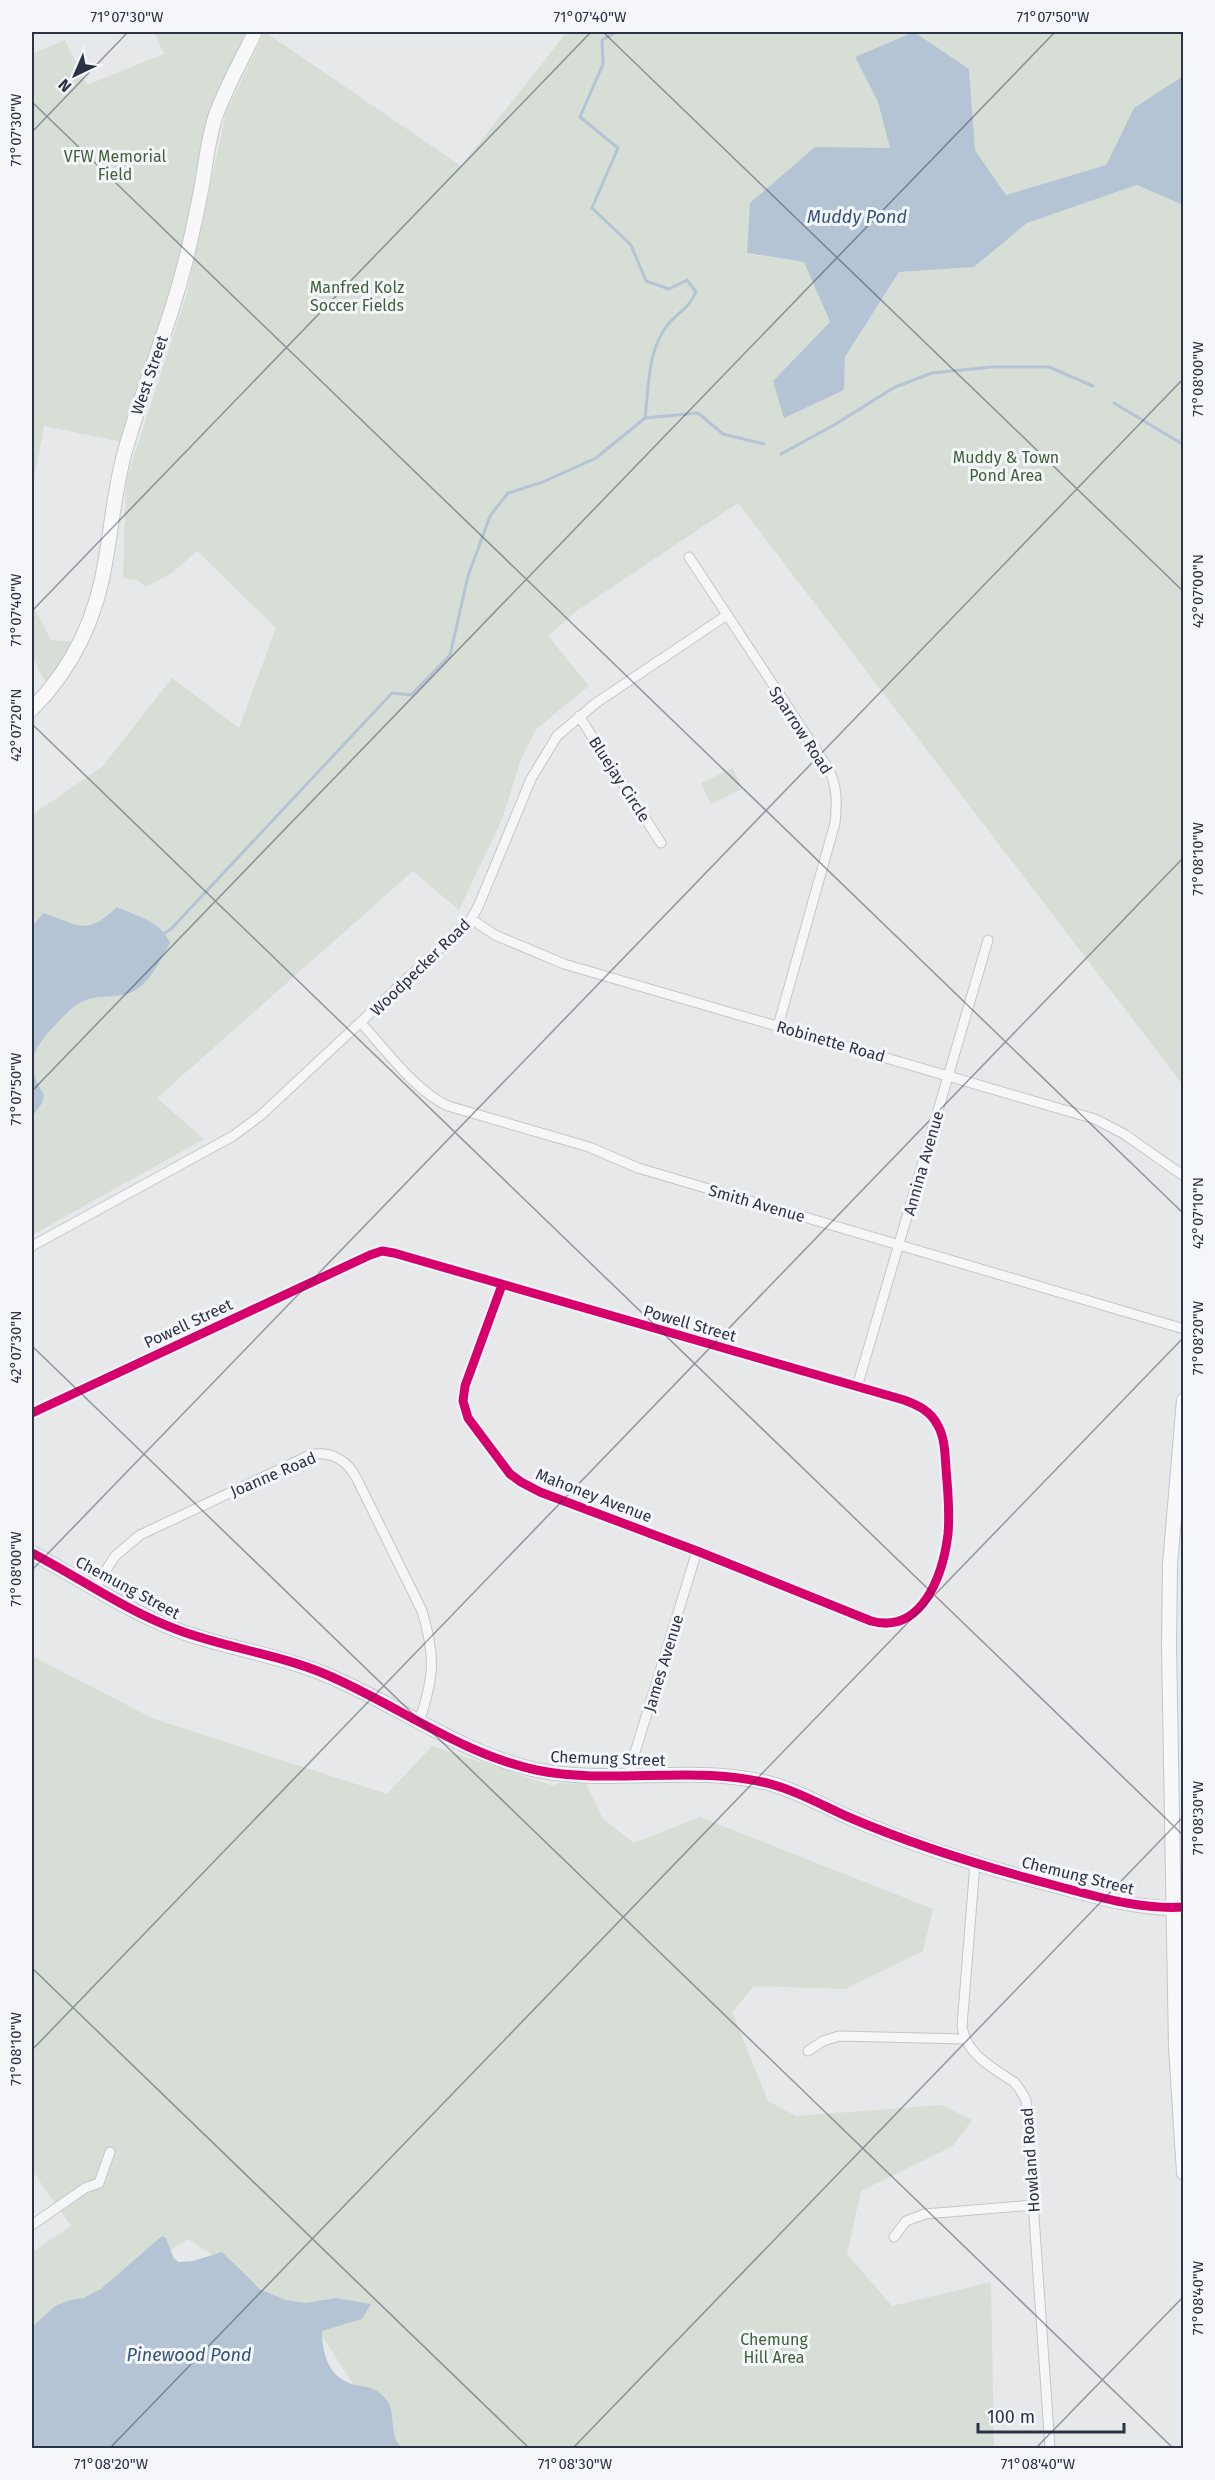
<svg xmlns="http://www.w3.org/2000/svg" width="1215" height="2480" font-family="'Fira Sans',sans-serif">
  <rect width="100%" height="100%" fill="#e6e8ea"/>
  <path fill="#d6ded6" d="M154 32H250L239 52 180 267 122 442 44 426 32 490V54L65 40 87 85 164 54Z
    M265 32 461 166 567 32H1183V76L1134 108 1106 165 1006 195 975 150 969 69 855 57 878 102 890 148 747 254 804 262 830 323 773 381 844 390 845 357 899 272 974 267 1027 223 1137 185 1183 205V1085L738 503 578 610 548 636 589 686 536 729 520 762 503 817 459 910 413 871 157 1098 204 1139 32 1235V815L103 766 172 678 239 728 276 628 197 551 172 573 146 587 137 580 123 578 126 481 187 293 226 112Z
    M32 604 51 640 75 642 47 685 32 656Z
    M733 768 742 789 711 804 701 783Z
    M32 1656 154 1719 387 1794 432 1746 554 1786 557 1783 586 1784 603 1819 634 1843 700 1817 933 1909 923 1951 845 1989 754 1986 732 2012 768 2101 796 2116 942 2105 972 2120 953 2146 861 2191 847 2254 892 2306 991 2282 994 2448H395L315 2325 189 2239 32 2330V2252L71 2226 32 2170Z"/>
  <path fill="#b4c4d5" d="M914 32 969 69 975 150 1006 195 1106 165 1134 108 1183 76V205L1137 185 1027 223 974 267 899 272 845 357 844 390 784 418 773 381 830 322 804 262 747 253 750 203 815 147 890 148 878 102 855 57Z
    M117 907C136 916 162 922 170 943 161 958 153 977 139 988 123 1000 100 994 86 1000 74 1004 66 1014 57 1023 33 1048 24 1063 44 1095L42 1103 32 1117V927L43 913C80 925 86 937 117 907Z
    M162 2236 166 2238 173 2257 178 2262 193 2261 222 2252 260 2289 285 2300 305 2303 336 2298 371 2304 362 2319 322 2331C322 2352 328 2377 352 2384 367 2388 373 2385 385 2398 398 2412 387 2434 402 2448H32V2327L55 2306 70 2300 84 2298 101 2289Z"/>
  <g fill="none" stroke-linecap="round" stroke-linejoin="round">
    <path stroke="#b4c4d5" stroke-width="3" d="M616 32 602 40 603 64 580 117 618 148 592 208 631 245 646 281 669 289 687 280 696 292C689 308 680 311 669 323 647 349 649 387 645 418
      M1114 403 1184 445
      M781 454 834 425 895 387 932 373 992 367H1049L1093 386
      M163 934 171 929 392 693 411 695 450 655 468 576 490 516 508 493 543 482 596 458 645 418 698 413 723 434 764 444"/>
    <g stroke="#c4c6c8" stroke-width="11">
      <path id="street" d="M689 557 826 765C838 784 837 802 835 823L778 1026
        M579 716 661 843
        M471 919 495 935 564 964 1095 1119 1124 1134 1184 1176
        M361 1023C386 1050 415 1091 448 1106L589 1147 638 1168 1184 1329
        M32 1246 233 1136 260 1116 471 919 478 907 531 779 557 736 596 703 727 615
        M857 1387 988 940
        M32 1413 370 1255 382 1251 394 1253 904 1400C918 1405 930 1411 937 1424 945 1437 945 1454 946 1469 948 1491 950 1512 948 1534 943 1575 922 1635 871 1621L697 1551 540 1492 521 1482 510 1474 468 1418 463 1401 465 1386 502 1285
        M95 1588 115 1556 140 1535 310 1455C331 1450 348 1461 357 1479L422 1611C436 1657 434 1678 419 1722
        M628 1775 697 1551
        M975 1863 962 2026C966 2054 992 2068 1014 2082L1019 2088 1026 2100 1050 2448
        M808 2051 823 2041 839 2036 965 2039
        M32 2225 85 2188 99 2183 110 2152
        M894 2237 906 2221 925 2214 1034 2205"/>
    </g>
    <g stroke="#c4c6c8" stroke-width="16">
      <path id="secondary" d="M32 709C74 667 97 617 106 558 112 523 115 488 124 455 140 395 165 338 181 278 190 247 196 216 202 185 206 162 208 140 215 118 225 88 242 60 255 32
        M1184 1400 1170 1565 1169 1645 1176 2048 1184 2173
        M32 1553C80 1578 125 1610 177 1630 224 1648 276 1654 322 1673 394 1702 456 1751 532 1769 612 1787 696 1762 775 1785 802 1793 827 1808 853 1819 920 1848 990 1869 1061 1887 1098 1897 1136 1908 1174 1908"/>
    </g>
    <use href="#street" stroke="#f5f6f7" stroke-width="9"/>
    <use href="#secondary" stroke="#f8f8f8" stroke-width="14"/>
    <g stroke="#f4f6f9" stroke-width="13">
      <path id="cycleway" d="M32 1413 370 1255 382 1251 394 1253 904 1400C918 1405 930 1411 937 1424 945 1437 945 1454 946 1469 948 1491 950 1512 948 1534 943 1575 922 1635 871 1621L697 1551 540 1492 521 1482 510 1474 468 1418 463 1401 465 1386 502 1285
        M32 1553C80 1578 126 1611 178 1630 226 1648 278 1654 325 1674 396 1704 459 1753 536 1770 614 1786 697 1763 774 1785 802 1793 827 1808 853 1819 919 1847 988 1868 1057 1886 1099 1897 1140 1910 1184 1907"/>
    </g>
    <use href="#cycleway" stroke="#d6006c" stroke-width="9"/>
  </g>
  <path fill="none" stroke="#2b3445" stroke-width="1.5" stroke-opacity="0.45" d="M603 32 1184 592M32 102 1184 1214M32 132 128 32M32 611 591 32M32 724 1184 1836M32 1091 1055 32M32 1346 1173 2448M32 1570 1184 378M32 1968 529 2448M32 2050 1184 857M110 2448 1184 1337M573 2448 1184 1816M1036 2448 1184 2296"/>
  <g text-anchor="middle" stroke-width="6" stroke-linejoin="round" paint-order="stroke">
    <g font-size="16" fill="#3f6138" stroke="#f4f6f9">
      <text x="115" y="162">VFW Memorial<tspan x="115" dy="18">Field</tspan></text>
      <text x="357" y="293">Manfred Kolz<tspan x="357" dy="18">Soccer Fields</tspan></text>
      <text x="1006" y="463">Muddy &amp; Town<tspan x="1006" dy="18">Pond Area</tspan></text>
      <text x="774" y="2345">Chemung<tspan x="774" dy="18">Hill Area</tspan></text>
    </g>
    <g font-size="16" fill="#2b3445" stroke="#f4f6f9">
      <text transform="translate(149 375) rotate(-71)" y="6">West Street</text>
      <text transform="translate(801 730) rotate(57)" y="6">Sparrow Road</text>
      <text transform="translate(620 779) rotate(57)" y="6">Bluejay Circle</text>
      <text transform="translate(420 967) rotate(-44)" y="6">Woodpecker Road</text>
      <text transform="translate(831 1041) rotate(16)" y="6">Robinette Road</text>
      <text transform="translate(923 1163) rotate(-74)" y="6">Annina Avenue</text>
      <text transform="translate(757 1203) rotate(16)" y="6">Smith Avenue</text>
      <text transform="translate(188 1323) rotate(-25)" y="6">Powell Street</text>
      <text transform="translate(690 1323) rotate(16)" y="6">Powell Street</text>
      <text transform="translate(273 1474) rotate(-23)" y="6">Joanne Road</text>
      <text transform="translate(594 1495) rotate(21)" y="6">Mahoney Avenue</text>
      <text transform="translate(128 1587) rotate(28)" y="6">Chemung Street</text>
      <text transform="translate(663 1663) rotate(-73)" y="6">James Avenue</text>
      <text transform="translate(608 1758) rotate(2)" y="6">Chemung Street</text>
      <text transform="translate(1078 1875) rotate(14)" y="6">Chemung Street</text>
      <text transform="translate(1030 2160) rotate(-94)" y="6">Howland Road</text>
    </g>
    <g font-size="18" font-style="italic" fill="#34527a" stroke="#f4f6f9">
      <text x="857" y="223">Muddy Pond</text>
      <text x="189" y="2361">Pinewood Pond</text>
    </g>
  </g>
  <rect width="1215" height="2480" fill="none" stroke="#f4f6f9" stroke-width="66"/>
  <g transform="translate(75 75) rotate(224)" stroke="#f4f6f9" stroke-width="4.5" paint-order="stroke">
  <path d="M0-4.5L10 22L0 15L-10 22Z" fill="#2b3445"/>
  <text y="-9" font-size="16" font-weight="bold" text-anchor="middle" fill="#2b3445">N</text>
  </g>
  <path d="M978 2423v9h146v-9" fill="none" stroke="#2b3445" stroke-width="3"/>
  <text x="987" y="2423" font-size="18" fill="#2b3445" stroke="#f4f6f9" stroke-width="4.5" paint-order="stroke">100 m</text>
  <rect x="33" y="33" width="1149" height="2414" fill="none" stroke="#2b3445" stroke-width="2"/>
  <g font-size="15" text-anchor="middle" fill="#2b3445">
    <text x="127" y="22">71°07'30"W</text>
    <text x="590" y="22">71°07'40"W</text>
    <text x="1053" y="22">71°07'50"W</text>
    <text transform="translate(16 130) rotate(-90)" y="5">71°07'30"W</text>
    <text transform="translate(1198 379) rotate(-90)" y="5">71°08'00"W</text>
    <text transform="translate(1198 591) rotate(-90)" y="5">42°07'00"N</text>
    <text transform="translate(16 610) rotate(-90)" y="5">71°07'40"W</text>
    <text transform="translate(16 725) rotate(-90)" y="5">42°07'20"N</text>
    <text transform="translate(1198 859) rotate(-90)" y="5">71°08'10"W</text>
    <text transform="translate(16 1089) rotate(-90)" y="5">71°07'50"W</text>
    <text transform="translate(1198 1213) rotate(-90)" y="5">42°07'10"N</text>
    <text transform="translate(1198 1338) rotate(-90)" y="5">71°08'20"W</text>
    <text transform="translate(16 1347) rotate(-90)" y="5">42°07'30"N</text>
    <text transform="translate(16 1569) rotate(-90)" y="5">71°08'00"W</text>
    <text transform="translate(1198 1818) rotate(-90)" y="5">71°08'30"W</text>
    <text transform="translate(16 2049) rotate(-90)" y="5">71°08'10"W</text>
    <text transform="translate(1198 2298) rotate(-90)" y="5">71°08'40"W</text>
    <text x="111" y="2469">71°08'20"W</text>
    <text x="575" y="2469">71°08'30"W</text>
    <text x="1038" y="2469">71°08'40"W</text>
  </g>
</svg>
